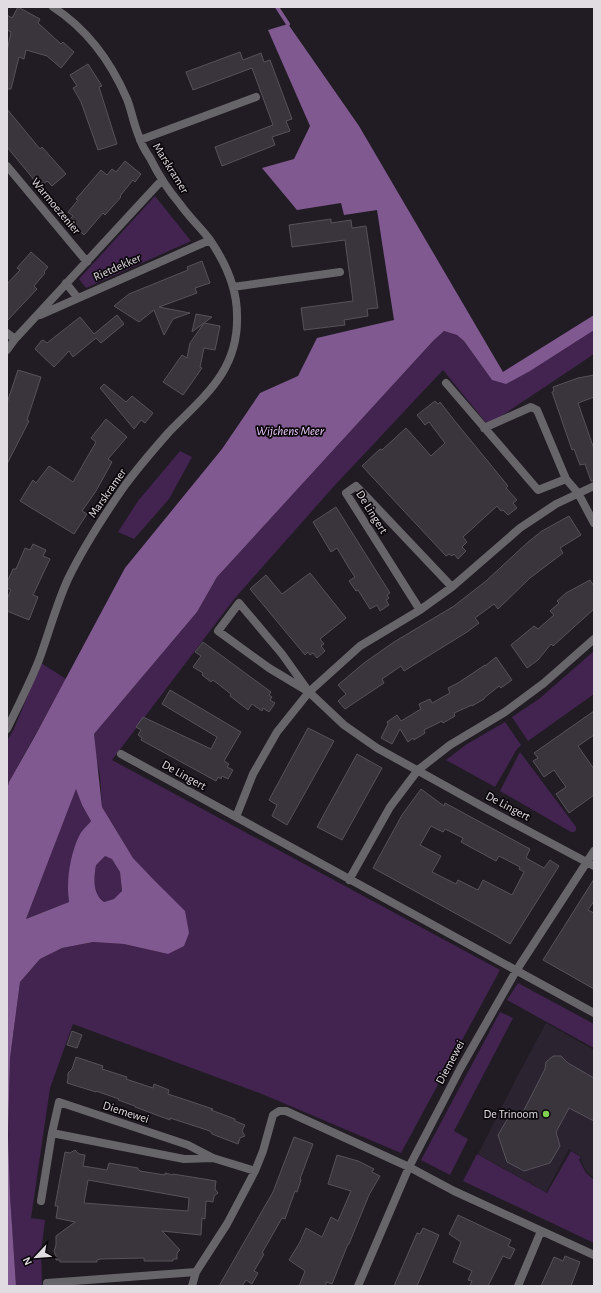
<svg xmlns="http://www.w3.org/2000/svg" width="601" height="1293" font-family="'Alegreya Sans',sans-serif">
  <rect width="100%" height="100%" fill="#211c24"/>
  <path fill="#2c2330" d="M546 1023 594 1050V1178L586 1171 581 1160 582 1157 569 1149 546 1192 478 1154 516 1079Z"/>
  <path fill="#432450" d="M155 196 191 241 86 288 79 279Z
    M594 329V354L488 425 443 370 335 485 235 598 112 760 500 970 401 1153 262 1094 73 1024 50 1088 31 1218 45 1220 41 1252 42 1286H16L10 1196 8 1135 10 1058 20 982 40 959 62 948 93 942 124 944 168 954 164 890 153 879 133 858 102 807 100 776 95 751 94 734 197 612 217 577 433 341 444 331 457 335 464 341 492 380Z
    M180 451 192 457 169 499 134 539 118 532 138 501Z
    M594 651V694L528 741 512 717 539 699Z
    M41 663 66 679 9 782 7 789V741L14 729Z
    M505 722 521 745 517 749 495 787 446 760 467 744Z
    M520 752 576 827V830L574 832H571L500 791Z
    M76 788 82 805 91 821 79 835 68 895 69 902 26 919Z
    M105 856 112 858 120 872 122 892 114 899 104 902C92 894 94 878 96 864Z
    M518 983 594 1024V1048L507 1000Z
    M500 1012 513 1018 454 1131 468 1139 450 1175 421 1160Z
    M571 1151 581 1157 579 1160 586 1173 594 1180V1243L463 1181 477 1154 547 1193Z"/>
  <path fill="#815991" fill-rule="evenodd" d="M288 24 359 126 503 372 594 315V330L530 371 506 384 492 380 464 341 457 335 444 331 433 341 217 577 197 612 94 734 102 807 133 858 153 879 185 911 189 933 184 946 168 954 124 944 93 942 62 948 40 959 20 982 10 1058 8 1135 10 1196 16 1286H7V789L9 782 35 736 125 568 222 449 260 393 298 376 317 338 394 320 377 210 344 215 341 203 297 210 262 168 294 159 310 126 268 30ZM76 789 82 805 91 821C87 826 81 831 79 836 70 855 66 882 69 902L26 919ZM105 856 112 859 120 872 122 891 114 899 104 902C92 894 94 877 96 865Z"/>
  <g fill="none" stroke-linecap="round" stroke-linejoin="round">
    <path stroke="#815991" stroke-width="4" d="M277 7 288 24"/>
  </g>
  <path fill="#3a343d" stroke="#57515a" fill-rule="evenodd" d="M18 7 40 19 38 23 61 44 63 42 74 52 61 68 47 56 26 50 24 59 19 57 11 89H7V51L11 32 7 30V15L12 18Z
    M240 52 243 60 261 53 264 62 270 60 292 119 286 121 290 131 272 137 275 145 222 166 215 147 273 125 252 68 193 90 186 72Z
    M88 64 102 86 99 87 117 144 98 150 81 102 73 88 77 86 70 75Z
    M7 109 40 149 42 147 66 174 52 186 47 181 40 187 7 147Z
    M125 161 141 174 135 182 133 180 120 196 121 197 105 215 103 213 84 235 68 221 73 216 68 212 78 200 76 199 101 170 107 175 112 169 116 172Z
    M331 219V223L351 220 352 228 366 226 378 308 367 309 368 316 344 320 345 325 304 330 301 308 353 301 345 240 292 247 289 225Z
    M31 252 48 267 44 272 45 273 34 286 37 289 7 321V284L20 270 17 268Z
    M202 261 210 283 195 288 197 293 159 307 190 313 173 319 164 335 154 310 139 322 114 306 129 294 188 270 187 267Z
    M196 314 212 317 204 323 220 326 215 350 204 348 200 367 202 368 183 395 163 382 182 355 187 358 190 343 204 323 192 332Z
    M117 315 124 324 101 343 96 338 73 357 69 351 54 367 35 349 41 341 43 340 47 343 80 317 94 334Z
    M18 370 41 377 27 420 29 421 7 464V403Z
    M594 375V397L578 403 594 449V481H591L585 464 580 465 574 449 572 450 552 392 554 391 553 387 578 378Z
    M104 384 126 402 132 396 153 413 145 423 141 420 134 429 100 388Z
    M435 401 438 404 440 402 454 420 508 486 506 488 517 500 513 503 517 508 508 515 503 510 501 511 497 506 463 537 467 542 462 547 466 551 458 559 454 554 452 556 449 554 446 556 362 466 380 449 382 450 406 428 431 456 445 443 429 422 425 425 417 415Z
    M106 419 127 437 108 459 112 462 96 491 82 511 87 514 74 534 20 501 33 480 36 483 49 466 73 482 96 442 91 438Z
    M336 507 390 593 387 595 389 598 386 600 389 605 380 611 377 605 370 609 358 590 356 591 349 581 355 577 349 568 337 548 331 552 313 522Z
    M569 516 581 535 560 548 563 553 530 578 498 609 494 604 475 618 479 623 467 632 404 671 401 666 382 679 384 683 345 709 338 701 346 694 338 685 364 663 394 642 454 606 486 581 527 543 542 531Z
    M33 544 46 550 43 556 50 559 33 595 38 597 29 620 7 611V599L11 590 7 588V582L13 569H16L25 548 30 550Z
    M310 573 346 618 320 639 324 644 321 646 325 651 317 658 313 653 310 655 308 652 305 655 250 589 266 575 282 594Z
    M590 580 594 586V609L553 646 551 644 538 660 527 668 511 645 534 626 538 629 554 615 550 611 559 603 557 601 566 593Z
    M203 642 271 692 269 695 272 697 270 700 275 703 269 712 263 708 262 711 252 704 248 710 230 696 231 694 213 680 211 682 202 675 203 673 193 667 201 656 195 652Z
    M496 657 512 680 501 688 499 686 484 698V699L472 706V705L454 713 455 716 443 723 442 721 424 730 425 733 414 740 413 738 408 742 400 729 392 744 381 738 388 724 387 722 397 715 401 721 421 709 419 704 430 699 432 703 450 693 448 688 458 683 485 665V666Z
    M170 690 241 732 224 761 229 764 227 767 233 770 228 779 222 776 221 779 218 777 216 781 141 740 142 738 138 735 141 730 136 727 143 717 211 749 217 737 162 704Z
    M594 711V735L578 746 594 769V795L569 813 556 794 566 787 554 770 544 777 533 761 538 758 534 753Z
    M308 728 334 741 287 825 272 816 277 805 269 800Z
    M357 754 382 768 342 840 317 827Z
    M421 789 444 806 445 803 530 849 526 858 544 868 550 860 559 866 510 944 493 934 373 868 402 815ZM431 826 443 832 445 829 463 838 461 842 496 861 499 856 520 867 519 869 524 872 512 895 483 880 478 890 458 880 456 884 432 872 441 856 420 845Z
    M594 879V901L588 910 594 913V989L543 960Z
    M72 1031 82 1035 77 1048 67 1045Z
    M553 1056H561L568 1063 594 1078V1121L569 1108 556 1132 560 1146 550 1163 524 1171 507 1162 498 1135 508 1118 522 1114 545 1069 546 1062Z
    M76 1057 103 1066 102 1069 127 1077 126 1079 153 1088 154 1084 169 1090 168 1094 213 1109 211 1110 235 1119V1121L245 1125 242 1131 245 1136 240 1138 238 1144 212 1134 210 1131 170 1118V1120L135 1107V1106L118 1100 119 1099 96 1091V1092L67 1083 68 1079V1073L72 1069Z
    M294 1137 313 1144 300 1179 301 1180 297 1192 295 1191 285 1219 282 1218 262 1253 264 1254 254 1271 258 1273 252 1284 246 1280 242 1286H219L273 1192Z
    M75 1150 79 1154 85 1155 83 1166 107 1170 109 1163 138 1168V1169L140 1171 165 1175V1173L173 1175V1174L216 1181 215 1189 218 1193 214 1196 213 1202 206 1201 205 1219 202 1218 201 1235 162 1231 180 1250 177 1253V1259H173V1261H144V1258L100 1259 97 1260V1262H60V1260H56V1256L54 1251 56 1245V1236L75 1222 56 1218 58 1206H55L65 1152 70 1153ZM88 1180 189 1198 188 1211 84 1203Z
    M337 1155 358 1161 374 1169 372 1172 380 1176 369 1195 349 1244H348L332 1284 326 1282V1286H299L305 1271 289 1260 300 1242 306 1228 322 1237 331 1217 338 1221 351 1191 328 1184Z
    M458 1215 511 1240 508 1246 515 1249 510 1259 503 1256 488 1286H470L472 1281 468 1280 472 1271 453 1262 461 1242 449 1234Z
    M423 1228 439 1235 417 1286H394L417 1233 420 1234Z
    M565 1256 580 1262 571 1286H541L554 1257 563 1261Z"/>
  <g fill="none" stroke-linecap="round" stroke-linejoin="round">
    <path stroke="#68656a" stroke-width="8" d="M140 140 256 97
      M7 166 87 262
      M66 283 77 297
      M233 287 340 272
      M40 315 210 240
      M7 333 15 339
      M7 350 15 339 162 180
      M446 383 538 490 566 479
      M484 428 531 407 537 410 566 479 578 493 594 523
      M239 603 282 654 309 692 269 668 218 631Z
      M420 610 346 493 356 486 363 493 452 587
      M309 692 344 725 377 748 487 809 594 866
      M7 729C18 706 30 683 39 660 49 633 56 605 68 579 83 548 103 517 123 488 136 470 154 449 169 432 204 396 239 371 237 315 237 288 225 262 210 240 201 228 189 217 180 204 168 190 158 174 150 158 146 152 142 146 140 139 134 126 132 112 127 99 111 62 87 29 53 7
      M121 754 594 1013
      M236 817 253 774 277 732 309 692 360 646 420 610 452 587 520 528 556 504 594 486
      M349 880 390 807 418 770 450 745 505 712 544 683 594 639
      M52 1133 184 1159 213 1158 255 1171
      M41 1201 52 1133 59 1102 188 1145 213 1158
      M47 1286V1283L196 1272
      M192 1286 196 1272 227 1224 255 1171 263 1151 273 1115 279 1111H286L409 1167 454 1191 594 1255
      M358 1286 409 1167 460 1069 516 971 594 851
      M518 1286 541 1231"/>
  </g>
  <circle fill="#80d051" stroke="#0a070b" stroke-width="1.5" cx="546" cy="1114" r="4"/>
  <g text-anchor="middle" stroke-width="3.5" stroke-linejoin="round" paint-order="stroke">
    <g font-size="12" fill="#e0dce1" stroke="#0a070b">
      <text transform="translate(171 168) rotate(58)" y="4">Marskramer</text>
      <text transform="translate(56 206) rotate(50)" y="4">Warmoezenier</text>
      <text transform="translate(117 267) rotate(-24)" y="4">Rietdekker</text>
      <text transform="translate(107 493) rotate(-55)" y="4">Marskramer</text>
      <text transform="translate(372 512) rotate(58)" y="4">De Lingert</text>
      <text transform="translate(184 775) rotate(29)" y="4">De Lingert</text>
      <text transform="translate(508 806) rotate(28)" y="4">De Lingert</text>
      <text transform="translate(450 1062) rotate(-62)" y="4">Diemewei</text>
      <text transform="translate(126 1112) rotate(18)" y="4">Diemewei</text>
    </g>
    <g font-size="12" fill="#e0dce1" stroke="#0a070b" text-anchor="end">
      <text x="538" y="1118">De Trinoom</text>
    </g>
    <g font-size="13" font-style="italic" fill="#eccafb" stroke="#0a070b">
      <text x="290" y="435">Wijchens Meer</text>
    </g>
  </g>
  <rect width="601" height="1293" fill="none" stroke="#e0dce1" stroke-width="16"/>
  <g transform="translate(36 1257) rotate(244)" stroke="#0a070b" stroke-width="3" paint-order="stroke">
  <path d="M0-3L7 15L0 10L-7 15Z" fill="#e0dce1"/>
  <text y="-6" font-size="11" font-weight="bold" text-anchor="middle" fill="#e0dce1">N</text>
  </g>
</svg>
